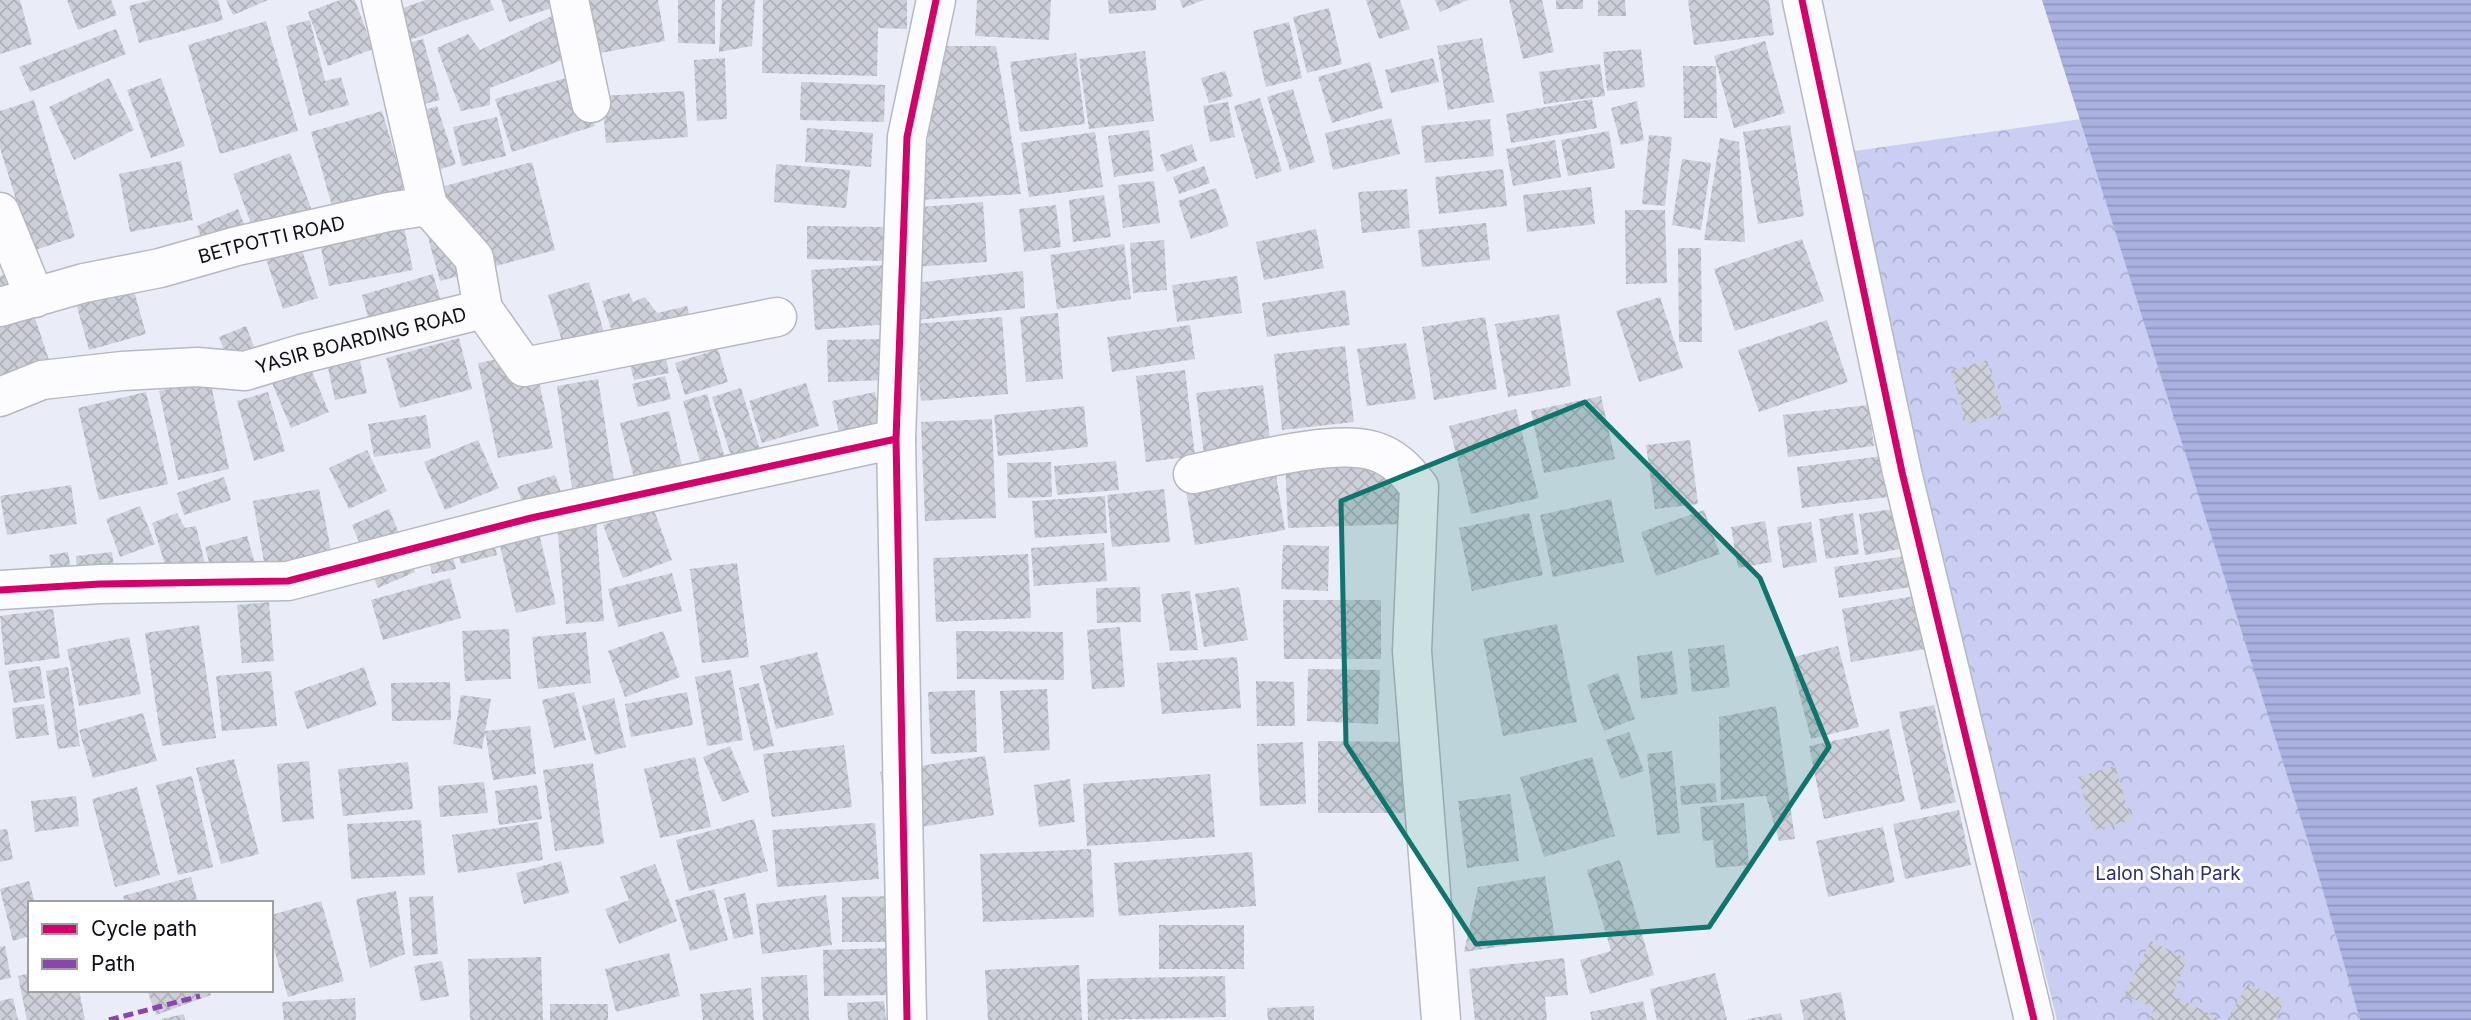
<svg xmlns="http://www.w3.org/2000/svg" width="2471" height="1020" font-family="Inter,sans-serif">
  <defs>
    <pattern id="park-crowns" width="20" height="18" patternUnits="userSpaceOnUse" patternTransform="scale(1.75)"><rect width="20" height="18" fill="#c9cef2"/><path d="M2 6a3 3 0 1 1 6 0M12 15a3 3 0 1 1 6 0" fill="none" stroke="#abb0cf"/></pattern>
    <pattern id="water-rules" width="6" height="5" patternUnits="userSpaceOnUse" patternTransform="scale(1.75)"><rect width="6" height="5" fill="#aab0df"/><path d="M0 2.5h6" fill="none" stroke="#9196bf"/></pattern>
    <pattern id="building-cross-hatch" width="8" height="8" patternUnits="userSpaceOnUse" patternTransform="scale(1.75)"><rect width="8" height="8" fill="#ced0d9"/><path d="M0 0l8 8M0 8l8-8" fill="none" stroke="#b0b1ba"/></pattern>
  </defs>
  <rect width="100%" height="100%" fill="#eaecf7"/>
  <path fill="url(#park-crowns)" d="M2081 119 2316 867 2360 1020H2057L1840 153Z"/>
  <path fill="url(#water-rules)" d="M2042 0H2471V1020H2360L2316 867Z"/>
  <path fill="url(#building-cross-hatch)" d="M0 0H20L32 44 0 54Z
    M67 0H111L117 15 78 30Z
    M151 0H218L223 20 139 43 129 6Z
    M226 0H268L233 15Z
    M340 0H355L373 49 328 66 308 12Z
    M426 0H490L494 10 382 50 371 19Z
    M501 0H559L561 5 509 22Z
    M578 0H658L665 41 590 55Z
    M678 0H715V44L678 43Z
    M722 0H755L752 46 719 52Z
    M763 0H907V29L878 28 877 76 762 73Z
    M977 0H1051L1049 40 975 36Z
    M1108 0H1156V10L1109 14Z
    M1180 0H1204L1183 8Z
    M1366 0H1400L1410 29 1379 39Z
    M1435 0H1468L1440 12Z
    M1509 0H1542L1554 52 1523 59Z
    M1556 0H1583V9H1556Z
    M1598 0H1625L1626 16H1598Z
    M1688 0H1769L1774 35 1694 45Z
    M1329 8 1342 64 1307 73 1293 17Z
    M560 12 575 55 490 88V105L461 111 437 48 468 34 480 50Z
    M310 20 325 81 341 77 349 105 309 116 286 26Z
    M266 21 298 131 220 154 188 45Z
    M1289 22 1302 78 1266 87 1253 31Z
    M116 29 126 54 30 92 19 67Z
    M1482 38 1494 102 1448 110 1437 46Z
    M423 39 440 100 392 112 375 52Z
    M1765 41 1785 113 1734 128 1714 56Z
    M940 46H996L1021 194 920 200Z
    M1641 49 1645 87 1607 91 1603 52Z
    M1145 51 1154 121 1089 129 1079 59Z
    M1076 53 1085 124 1020 132 1010 62Z
    M725 58 727 119 697 121 694 60Z
    M1433 58 1439 82 1391 93 1385 70Z
    M1370 62 1383 108 1332 123 1318 77Z
    M1600 64 1605 96 1544 104 1539 72Z
    M1683 66H1716L1717 118H1684Z
    M1225 71 1233 96 1209 103 1201 78Z
    M579 74 595 126 512 152 495 99Z
    M109 78 134 130 74 160 49 107Z
    M161 78 185 146 151 158 127 90Z
    M801 82 885 85 884 122 800 120Z
    M1293 89 1315 162 1290 170 1267 97Z
    M684 91 688 137 606 143 602 96Z
    M1260 98 1282 171 1256 179 1234 106Z
    M1592 99 1597 128 1511 143 1506 114Z
    M34 100 75 237 32 251 0 148V111Z
    M1637 101 1644 140 1621 145 1611 108Z
    M1228 102 1235 137 1210 142 1203 106Z
    M437 106 456 164 412 179 393 121Z
    M382 111 408 199 336 220 311 132Z
    M497 117 506 156 462 166 453 127Z
    M1391 118 1400 154 1333 170 1325 133Z
    M1490 119 1494 156 1425 163 1421 126Z
    M1790 125 1804 216 1758 224 1743 132Z
    M807 128 873 133 871 167 805 162Z
    M1149 130 1154 171 1114 177 1108 136Z
    M1609 131 1615 168 1568 176 1561 140Z
    M1095 132 1103 187 1029 197 1021 143Z
    M1649 135 1672 137 1665 206 1642 204Z
    M1720 138 1739 142 1745 242 1704 240Z
    M1555 140 1561 177 1513 186 1506 149Z
    M1192 144 1197 161 1167 172 1160 155Z
    M290 153 313 213 255 235 233 174Z
    M1682 159 1711 163 1701 230 1672 225Z
    M181 161 193 220 130 232 119 174Z
    M532 162 555 250 440 281 416 194Z
    M776 164 850 170 846 208 774 202Z
    M1204 166 1210 183 1179 194 1173 177Z
    M1503 169 1507 206 1439 214 1435 177Z
    M1154 181 1160 223 1123 228 1118 185Z
    M1591 187 1595 224 1527 232 1523 195Z
    M1216 188 1229 226 1191 239 1178 201Z
    M1407 189 1410 228 1362 233 1358 192Z
    M1104 195 1111 237 1073 242 1069 200Z
    M983 202 987 262 913 267 909 208Z
    M1056 205 1061 247 1024 252 1019 209Z
    M238 209 247 231 205 249 197 226Z
    M1625 210H1665L1667 283 1626 284Z
    M402 218 413 270 329 286 318 234Z
    M1486 223 1490 260 1422 267 1418 230Z
    M807 226 886 227 885 261 807 259Z
    M1316 229 1324 268 1264 280 1256 242Z
    M298 238 318 298 283 309 263 250Z
    M1802 239 1824 301 1735 331 1714 269Z
    M1164 240 1167 290 1133 293 1130 243Z
    M1124 244 1131 299 1057 309 1050 255Z
    M1678 248H1701L1702 342H1679Z
    M126 262 146 334 89 350 69 278Z
    M885 265 889 324 815 330 811 270Z
    M19 270 51 366 0 383V276Z
    M1023 271 1025 308 918 320 914 283Z
    M433 274 443 308 371 328 362 295Z
    M1237 276 1242 313 1177 322 1172 285Z
    M589 282 612 359 571 371 548 295Z
    M1345 290 1350 325 1267 337 1262 303Z
    M629 293 633 302 645 297 657 313 687 306 697 348 622 362 602 301Z
    M1660 297 1683 368 1639 382 1616 311Z
    M1058 313 1063 379 1026 382 1020 317Z
    M1559 314 1571 386 1508 397 1495 324Z
    M1002 317 1008 394 921 401 914 324Z
    M1485 317 1497 389 1434 400 1422 327Z
    M1827 320 1848 382 1759 412 1738 350Z
    M1190 325 1195 359 1112 372 1107 337Z
    M246 326 263 369 235 380 219 337Z
    M459 338 472 389 400 408 386 358Z
    M887 339 889 380 828 382 827 340Z
    M1406 343 1416 399 1367 406 1357 349Z
    M1345 346 1354 422 1282 430 1274 354Z
    M718 349 728 382 685 395 675 363Z
    M533 352 553 448 498 458 478 363Z
    M666 358 669 373 634 380 630 365Z
    M1987 360 2003 414 1967 424 1951 371Z
    M360 361 367 393 335 400 328 368Z
    M310 367 329 412 291 428 272 383Z
    M1185 370 1195 456 1146 462 1136 376Z
    M665 376 671 399 638 407 632 384Z
    M598 379 614 481 572 488 557 386Z
    M210 380 229 469 178 480 159 391Z
    M806 383 819 426 762 443 749 401Z
    M1263 385 1271 446 1204 454 1196 393Z
    M741 388 760 450 732 459 712 397Z
    M146 392 168 484 99 500 78 408Z
    M268 392 285 451 254 461 237 401Z
    M875 392 882 425 839 433 832 401Z
    M707 394 728 469 704 476 683 401Z
    M1601 396 1615 459 1544 473 1531 411Z
    M1868 405 1874 446 1788 457 1783 415Z
    M1084 406 1088 447 998 456 994 415Z
    M1516 409 1539 498 1471 514 1449 426Z
    M669 411 683 470 635 482 620 423Z
    M426 415 431 448 374 457 368 424Z
    M992 419 996 518 925 521 921 422Z
    M478 440 499 488 445 510 424 462Z
    M1690 440 1698 504 1655 509 1646 445Z
    M367 450 387 491 349 509 329 468Z
    M1399 456 1401 524 1288 528 1285 460Z
    M1882 456 1888 497 1802 508 1797 467Z
    M1116 461 1119 490 1057 495 1054 466Z
    M1051 462 1052 497 1008 498 1007 463Z
    M1275 469 1285 530 1195 545 1185 484Z
    M555 475 563 498 596 521 604 621 566 624 557 525 532 533 517 487Z
    M224 477 231 500 184 515 177 493Z
    M71 485 77 524 7 535 0 496Z
    M319 489 333 561 266 573 253 501Z
    M1164 489 1170 542 1112 547 1107 495Z
    M1105 496 1107 533 1035 538 1032 501Z
    M1611 499 1624 562 1553 577 1540 515Z
    M140 506 155 544 120 557 106 519Z
    M653 507 672 560 623 578 603 525Z
    M389 509 415 572 378 588 352 525Z
    M1893 509 1900 549 1865 555 1859 514Z
    M1704 510 1720 554 1656 576 1641 532Z
    M177 513 185 528 196 526 210 585 175 596 152 523Z
    M1529 513 1543 575 1472 591 1459 528Z
    M1853 513 1859 554 1826 559 1819 519Z
    M1765 521 1772 562 1738 568 1731 527Z
    M489 522 497 555 461 564 453 530Z
    M1811 522 1817 562 1783 568 1777 527Z
    M446 524 456 569 432 574 422 530Z
    M539 533 556 604 516 613 499 542Z
    M247 536 258 574 215 585 205 547Z
    M1104 543 1107 581 1034 586 1031 548Z
    M1283 545 1329 546 1328 591 1281 589Z
    M68 552 73 581 54 583 49 555Z
    M112 552 115 576 77 579 76 556Z
    M1028 554 1031 618 936 622 933 558Z
    M1906 556 1911 587 1839 598 1834 567Z
    M737 563 749 657 702 663 690 569Z
    M672 573 682 611 618 627 608 589Z
    M450 578 461 618 383 640 371 600Z
    M1140 587 1141 622 1097 623 1096 588Z
    M1239 587 1248 640 1204 647 1195 594Z
    M1190 591 1198 650 1170 651 1161 594Z
    M1914 596 1925 649 1851 662 1842 609Z
    M1283 600H1381V659H1284Z
    M269 602 274 661 242 663 237 605Z
    M53 609 60 658 5 665 0 616Z
    M1557 624 1577 722 1503 736 1483 639Z
    M199 625 216 738 162 746 145 633Z
    M1120 627 1125 687 1092 689 1087 630Z
    M509 629 511 679 465 681 462 631Z
    M663 631 680 677 625 697 608 651Z
    M956 631 1063 632 1064 680 957 679Z
    M586 632 591 683 538 689 532 637Z
    M129 637 141 694 79 706 67 649Z
    M1724 645 1730 687 1692 692 1688 649Z
    M1838 646 1859 727 1811 739 1790 658Z
    M1672 651 1678 694 1641 699 1637 656Z
    M817 652 834 715 776 729 760 666Z
    M1237 657 1241 708 1162 714 1157 663Z
    M40 666 45 698 14 703 8 671Z
    M68 667 80 746 58 749 46 671Z
    M364 667 377 705 307 729 294 692Z
    M1308 669 1380 670 1378 724 1307 721Z
    M731 670 743 740 707 746 695 677Z
    M271 671 277 726 222 731 216 676Z
    M1618 673 1635 719 1604 731 1587 685Z
    M1256 681 1294 682 1295 726H1257Z
    M450 682 451 720 392 721 391 683Z
    M759 683 774 746 754 751 739 688Z
    M1047 689 1050 750 1004 753 1000 691Z
    M975 690 977 752 931 754 928 692Z
    M574 692 586 740 554 748 542 700Z
    M687 692 693 725 631 737 625 704Z
    M461 695 491 699 482 749 453 744Z
    M614 698 626 747 595 755 582 706Z
    M44 704 49 735 16 739 12 708Z
    M1934 705 1956 802 1921 810 1899 712Z
    M1776 706 1795 839 1779 841 1766 796 1721 800 1719 717Z
    M143 713 157 761 93 778 79 730Z
    M530 726 536 774 493 780 485 731Z
    M1889 729 1905 801 1824 819 1809 746Z
    M1629 732 1644 771 1621 779 1606 740Z
    M1318 741 1407 742 1406 813H1318Z
    M1303 742 1306 804 1260 806 1257 744Z
    M844 745 852 807 772 817 763 754Z
    M730 746 749 792 722 802 703 757Z
    M1672 751 1680 833 1657 835 1647 754Z
    M985 756 994 815 890 832 880 772Z
    M695 757 711 827 660 838 644 769Z
    M1592 757 1615 836 1544 857 1520 777Z
    M234 759 259 854 221 864 196 768Z
    M309 761 314 819 282 822 277 764Z
    M408 762 413 809 343 816 338 769Z
    M593 763 604 844 555 851 543 770Z
    M2115 766 2131 820 2094 830 2078 777Z
    M1210 774 1215 837 1087 846 1083 784Z
    M192 776 213 867 178 875 156 785Z
    M1070 779 1075 822 1039 827 1034 785Z
    M484 782 488 813 440 817 438 786Z
    M1715 783 1717 802 1681 805 1680 786Z
    M537 785 542 819 499 825 495 791Z
    M137 787 160 875 115 887 92 799Z
    M1510 794 1519 861 1467 868 1458 801Z
    M76 796 79 826 35 832 31 801Z
    M1744 803 1749 865 1716 868 1713 840 1703 841 1700 807Z
    M1959 810 1971 865 1905 879 1893 824Z
    M754 819 768 871 689 891 676 840Z
    M421 820 425 875 351 879 347 824Z
    M538 822 543 860 458 873 452 835Z
    M875 823 879 879 777 887 772 830Z
    M1883 827 1895 882 1828 897 1816 841Z
    M7 829 13 859 0 862V830Z
    M1091 849 1094 917 983 922 980 854Z
    M1252 852 1256 906 1119 916 1114 863Z
    M1620 860 1654 975 1590 994 1580 960 1611 951 1587 870Z
    M561 861 569 893 524 904 516 873Z
    M655 864 677 921 619 944 605 909 629 900 620 877Z
    M1545 876 1555 938 1464 952 1478 887Z
    M191 877 198 903H125L123 896Z
    M29 881 35 903H30V936L13 941 0 889Z
    M714 889 728 940 690 951 675 900Z
    M396 891 405 954 370 968 356 899Z
    M745 893 754 934 734 939 724 898Z
    M826 895 832 945 762 954 756 904Z
    M433 896 438 954 413 956 409 897Z
    M897 896 898 942H842V897Z
    M321 901 344 981 288 997 271 939V915Z
    M1159 925H1244V969H1159Z
    M2151 941 2187 959 2172 995 2222 1020H2148L2155 1008 2124 995Z
    M5 946 11 978 0 980V947Z
    M891 948 892 995 824 996 823 950Z
    M669 953 680 996 616 1012 605 969Z
    M541 957 543 1020H470L468 959Z
    M1564 958 1568 995 1545 997 1547 1020H1475L1469 969Z
    M442 961 449 996 421 1001 414 966Z
    M1079 965 1082 1020H988L985 970Z
    M30 973V990H79L85 1020H27L18 976Z
    M1715 973 1727 1020H1657L1650 989Z
    M807 975 809 1020H763L761 977Z
    M1225 976 1226 1017 1088 1020 1087 979Z
    M2248 984 2285 1000 2275 1020H2227Z
    M751 988 754 1020H703L700 994Z
    M147 990H209L211 995 156 1015Z
    M1841 992 1846 1020H1804L1800 1000Z
    M13 998 18 1020H0V1001Z
    M355 998 356 1020H284L282 1002Z
    M884 1001 886 1020H848L847 1003Z
    M1643 1001 1647 1020H1592L1590 1012Z
    M550 1004H608V1020H550Z
    M1314 1006V1020H1268L1267 1008Z
    M1781 1013 1782 1020H1748V1019Z
    M184 1014 185 1020H162V1019Z"/>
  <g fill="none" stroke-linecap="round" stroke-linejoin="round">
    <g stroke="#b6b8c2" stroke-width="41">
      <g id="street">
        <path d="M381 0 428 206"/>
        <path d="M569 0 591 103"/>
        <path d="M0 212 35 298"/>
        <path id="s1" d="M0 307 84 283 160 268 237 246 388 212 428 206 474 258 483 309"/>
        <path id="s2" d="M0 397 42 380 122 371 197 367 245 371 301 354 483 309 524 367 777 317"/>
        <path d="M1193 474C1238 465 1331 438 1374 451 1394 457 1407 471 1419 487L1412 651 1441 1020"/>
        <path d="M0 590 100 584 288 581 531 518 896 439"/>
        <path d="M907 1020 896 439 907 137 936 0"/>
      </g>
    </g>
    <g stroke="#b6b8c2" stroke-width="41">
      <path id="secondary" d="M1802 0 1902 472 2034 1020"/>
    </g>
    <use href="#street" stroke="#fcfcfe" stroke-width="38"/>
    <use href="#secondary" stroke="#fcfcfe" stroke-width="38"/>
    <path stroke="#8e44ad" stroke-width="5" stroke-dasharray="10 5" stroke-linecap="butt" d="M109 1020 200 996"/>
    <g stroke="#fff" stroke-width="11">
      <path id="cycleway" d="M1802 0 1902 472 2034 1020
        M0 590 100 584 288 581 531 518 896 439
        M907 1020 896 439 907 137 936 0"/>
    </g>
    <use href="#cycleway" stroke="#d6006c" stroke-width="7"/>
  </g>
  <path fill="#0f766e" fill-opacity="0.2" stroke="#0f766e" stroke-width="5" stroke-linejoin="round" d="M1585 402 1760 578 1829 747 1709 927 1476 944 1346 744 1341 501Z"/>
  <g text-anchor="middle" stroke-width="6" stroke-linejoin="round" paint-order="stroke">
    <g font-size="19" fill="#0e0f17" stroke="#fff">
      <text dy="7" stroke="none"><textPath href="#s1" startOffset="280">BETPOTTI ROAD</textPath></text>
      <text dy="7" stroke="none"><textPath href="#s2" startOffset="369">YASIR BOARDING ROAD</textPath></text>
    </g>
    <g font-size="19" fill="#2d2c76" stroke="#fff">
      <text x="2168" y="880">Lalon Shah Park</text>
    </g>
  </g>
  <rect x="28" y="901" width="245" height="91" fill="#ffffff" stroke="#9f9fa2" stroke-width="2"/>
  <rect x="42" y="924" width="35" height="10" fill="#d6006c" stroke="#9f9fa2" stroke-width="2"/>
  <text x="91" y="936" font-size="21" fill="#0e0f17">Cycle path</text>
  <rect x="42" y="959" width="35" height="10" fill="#8e44ad" stroke="#9f9fa2" stroke-width="2"/>
  <text x="91" y="971" font-size="21" fill="#0e0f17">Path</text>
</svg>
